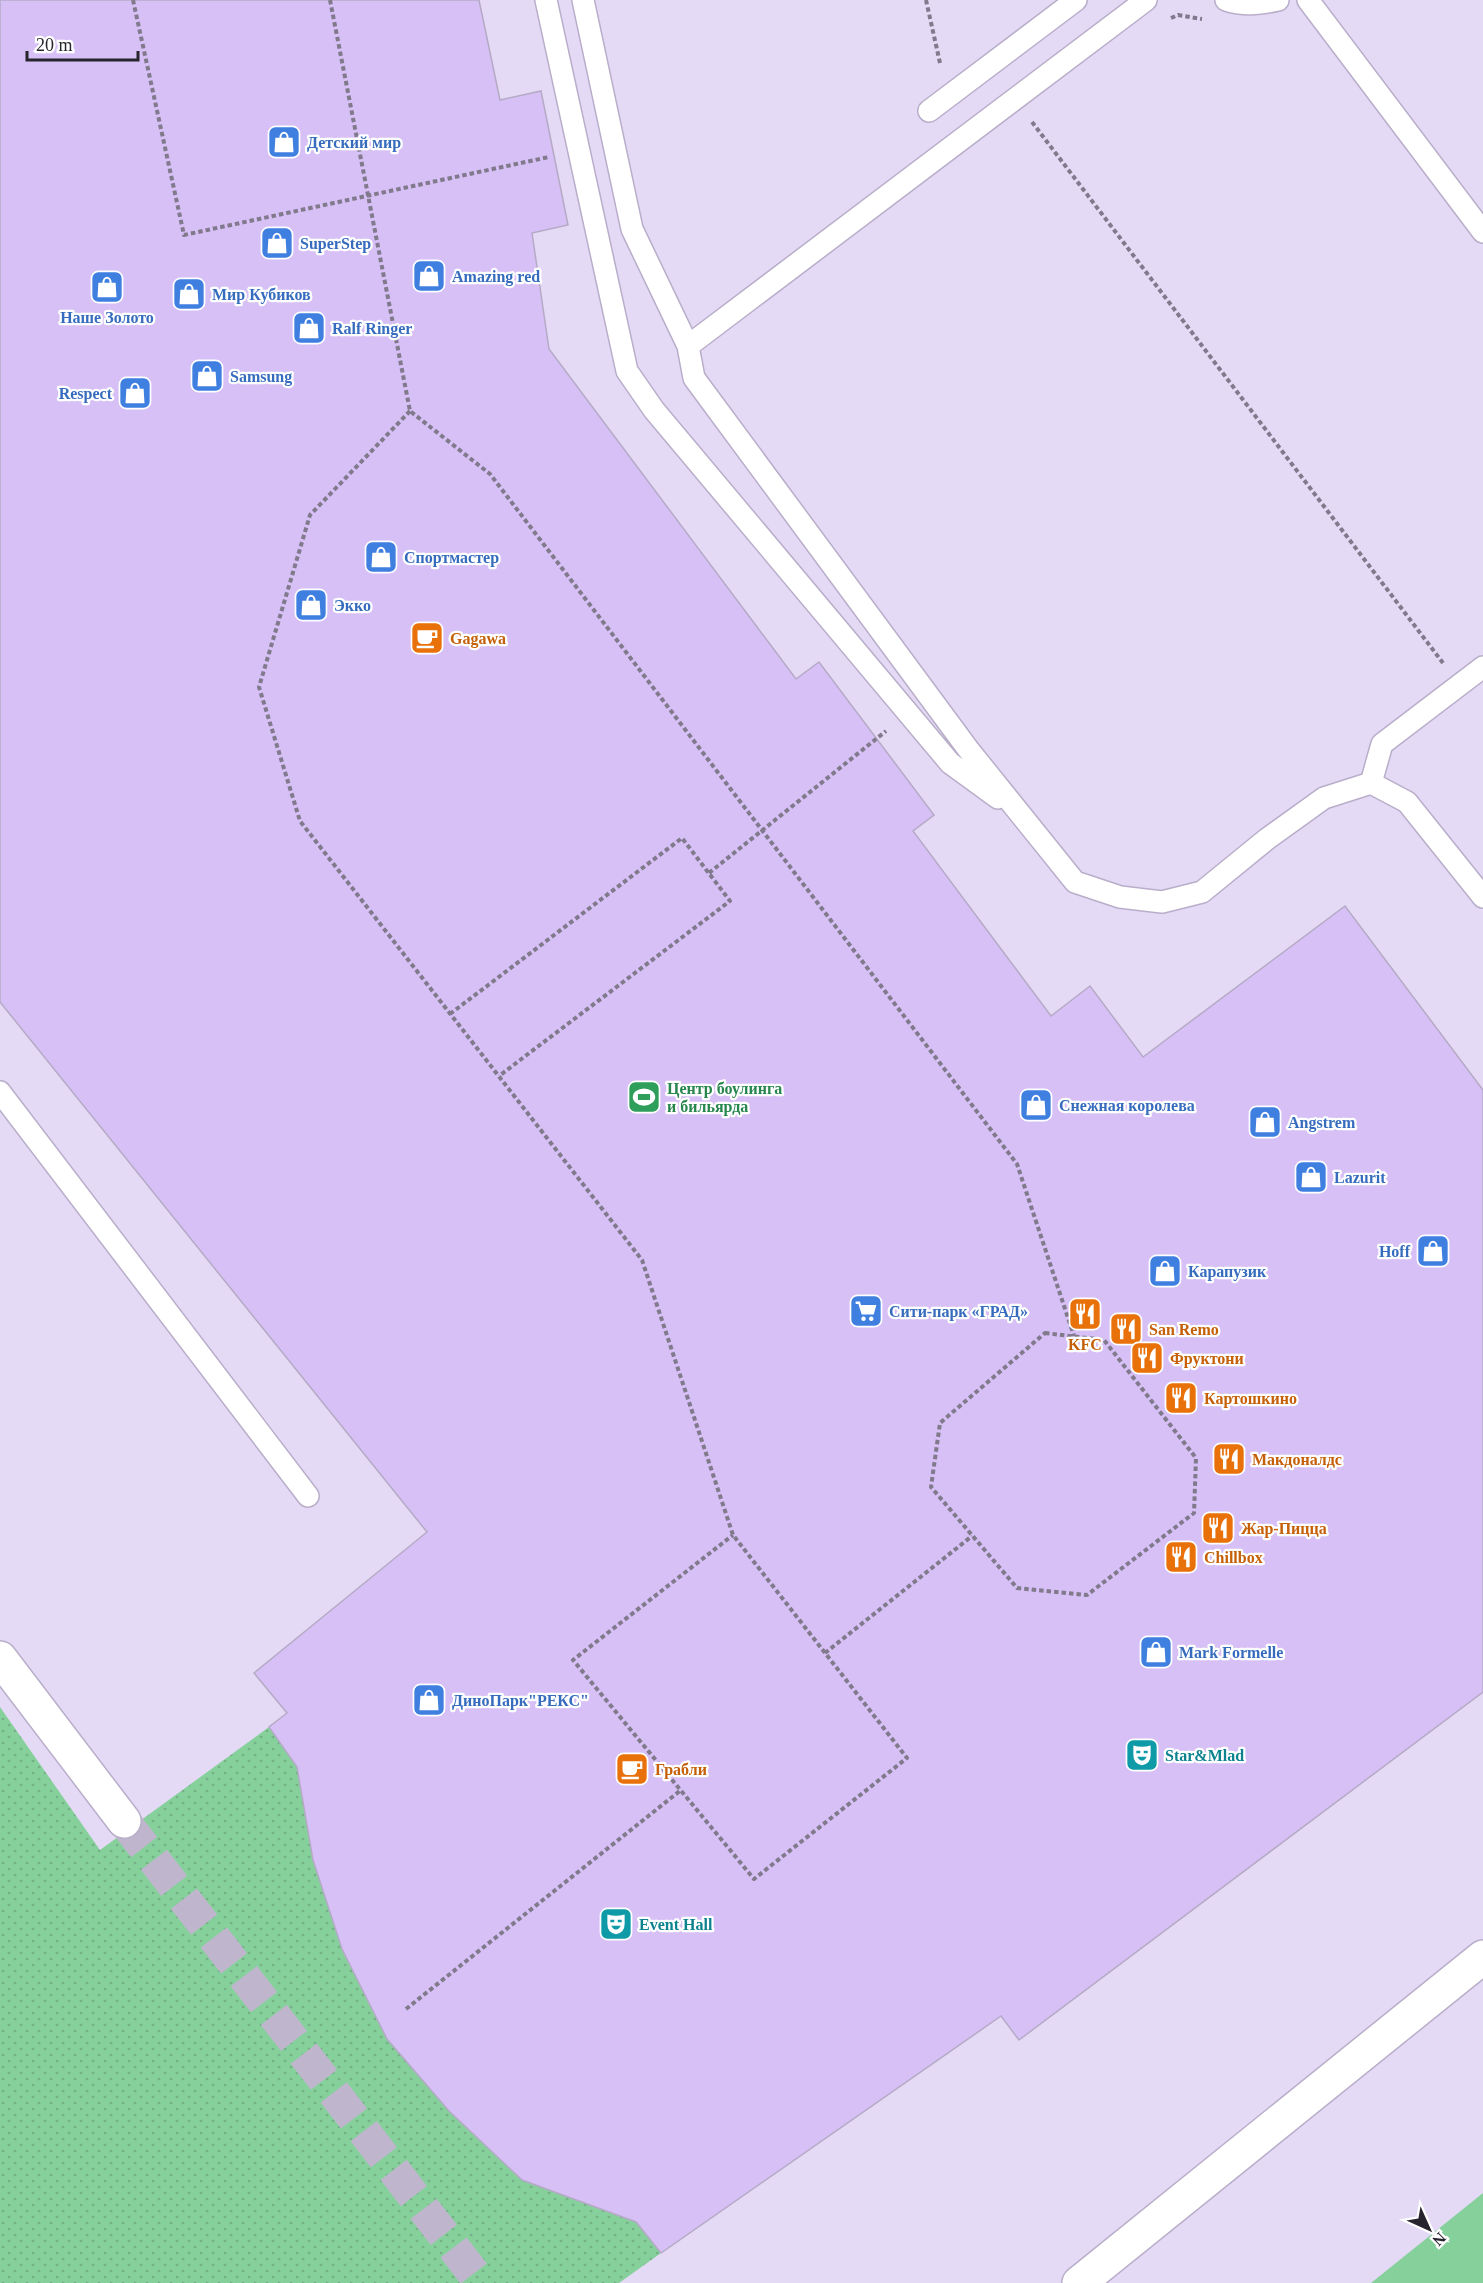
<svg xmlns="http://www.w3.org/2000/svg" width="1483" height="2283" font-family="'Times New Roman',serif">
  <defs>
    <pattern id="park-dots" width="8" height="8" patternUnits="userSpaceOnUse" patternTransform="scale(1.5)"><rect width="8" height="8" fill="#86d09b"/><path d="M2 2h.1M6 6h.1" fill="none" stroke="#74b286" stroke-width="1.8" stroke-linecap="round"/></pattern>
  </defs>
  <rect width="100%" height="100%" fill="#e5daf6"/>
  <path fill="#86d09b" d="M1483 2193V2283H1371Z"/>
  <path fill="url(#park-dots)" d="M0 1707 100 1850 269 1727 297 1767 313 1860 342 1949 387 2039 449 2111 522 2180 636 2222 661 2253 619 2283H0Z"/>
  <path fill="#d6c0f5" stroke="#b5aac6" stroke-width="1.5" d="M0 0H479L500 100 541 91 568 225 532 233 549 349 796 679 819 662 934 815 913 831 1051 1016 1090 986 1143 1057 1345 906 1483 1090V1692L1019 2040 1001 2016 661 2253 636 2222 522 2180 449 2111 387 2039 342 1949 313 1860 297 1767 269 1727 287 1713 254 1673 427 1532 0 1002Z"/>
  <g fill="none" stroke-linecap="round" stroke-linejoin="round">
    <path stroke="#bfb6ce" stroke-width="33" stroke-dasharray="33 16" stroke-linecap="butt" d="M124 1821 481 2283"/>
    <g stroke="#b9aec9" stroke-width="24">
      <path id="lane" d="M546 0 627 371 654 410 950 763 998 798
        M583 0 632 229 688 346 694 378 968 749 1075 882 1120 897 1162 902 1202 892 1267 839 1324 798 1371 783 1407 802 1483 897
        M1226 0C1244 6 1260 4 1278 0
        M1308 0 1483 232
        M929 111 1076 0
        M688 346 1146 0
        M1371 783 1382 744 1483 667
        M0 1092 308 1496"/>
    </g>
    <g stroke="#b9aec9" stroke-width="36">
      <path id="street" d="M0 1658 124 1821
        M1079 2283 1483 1957"/>
    </g>
    <path stroke="#81798c" stroke-width="4" stroke-dasharray="4.5 3" stroke-linecap="butt" d="M133 0 184 235 549 157
      M330 0 410 411 490 474 1017 1164 1074 1336
      M926 0 940 63
      M1171 18 1178 15 1202 19
      M1032 122 1443 663
      M410 411 310 515 259 687 300 821 642 1260 733 1535 907 1758 754 1879 573 1660 733 1535
      M709 873 886 731
      M450 1014 682 838 730 901 499 1076
      M1045 1333 1104 1340 1196 1458 1194 1513 1087 1595 1017 1588 931 1487 940 1423Z
      M825 1653 972 1536
      M406 2009 681 1790"/>
    <use href="#lane" stroke="#fff" stroke-width="21"/>
    <use href="#street" stroke="#fff" stroke-width="33"/>
  </g>
  <defs>
    <g id="shop-square" transform="scale(1.725)"><rect x="-9" y="-9" width="18" height="18" rx="4" fill="#3f7fe0" stroke="#fff"/><path d="M-5-2.5h2.3a2.7 3.5 0 0 1 5.4 0H5L5.5 6h-11ZM-1.5-2.5h3a1.5 2.3 0 0 0-3 0Z" fill="#fff"/></g>
    <g id="cafe-square" transform="scale(1.725)"><rect x="-9" y="-9" width="18" height="18" rx="4" fill="#e8710a" stroke="#fff"/><path d="M-5.5-4.5H6V0H3Q3 3.5 0 3.5H-2.5Q-5.5 3.5-5.5 0ZM3-3.2v2h1.7v-2ZM-6 4.5H4V6H-6Z" fill="#fff"/></g>
    <g id="stadium-square" transform="scale(1.725)"><rect x="-9" y="-9" width="18" height="18" rx="4" fill="#2e9e5b" stroke="#fff"/><path d="M0-5a6.5 5 0 1 0 0 10a6.5 5 0 1 0 0-10ZM-3.5-1.8h7v3.6h-7Z" fill="#fff"/></g>
    <g id="supermarket-square" transform="scale(1.725)"><rect x="-9" y="-9" width="18" height="18" rx="4" fill="#3f7fe0" stroke="#fff"/><path d="M-6-5.5h2.5l.6 2H6L4.5 2H-2.5L-4.4-4H-6ZM-1.5 3.2a1.3 1.3 0 1 0 .1 0ZM3 3.2a1.3 1.3 0 1 0 .1 0Z" fill="#fff"/></g>
    <g id="restaurant-square" transform="scale(1.725)"><rect x="-9" y="-9" width="18" height="18" rx="4" fill="#e8710a" stroke="#fff"/><path d="M-5-6h1v4h1v-4h1v4h1v-4h1v5L-1.5 .5V6h-2V.5L-5-1ZM5-6V6H3V1.5H1.5Q1.5-4 5-6Z" fill="#fff"/></g>
    <g id="theatre-square" transform="scale(1.725)"><rect x="-9" y="-9" width="18" height="18" rx="4" fill="#0f9aa8" stroke="#fff"/><path d="M-5-5.5Q0-4 5-5.5V0Q5 5 0 6Q-5 5-5 0ZM-3.3-2.5H-1v1.5H-3.3ZM1-2.5H3.3v1.5H1ZM-2.8 1Q0 5.5 2.8 1Z" fill="#fff"/></g>
  </defs>
  <g fill-rule="evenodd">
    <use href="#shop-square" x="284" y="142"/>
    <use href="#shop-square" x="277" y="243"/>
    <use href="#shop-square" x="429" y="276"/>
    <use href="#shop-square" x="107" y="287"/>
    <use href="#shop-square" x="189" y="294"/>
    <use href="#shop-square" x="309" y="328"/>
    <use href="#shop-square" x="207" y="376"/>
    <use href="#shop-square" x="135" y="393"/>
    <use href="#shop-square" x="381" y="557"/>
    <use href="#shop-square" x="311" y="605"/>
    <use href="#cafe-square" x="427" y="638"/>
    <use href="#stadium-square" x="644" y="1097"/>
    <use href="#shop-square" x="1036" y="1105"/>
    <use href="#shop-square" x="1265" y="1122"/>
    <use href="#shop-square" x="1311" y="1177"/>
    <use href="#shop-square" x="1433" y="1251"/>
    <use href="#shop-square" x="1165" y="1271"/>
    <use href="#supermarket-square" x="866" y="1311"/>
    <use href="#restaurant-square" x="1085" y="1314"/>
    <use href="#restaurant-square" x="1126" y="1329"/>
    <use href="#restaurant-square" x="1147" y="1358"/>
    <use href="#restaurant-square" x="1181" y="1398"/>
    <use href="#restaurant-square" x="1229" y="1459"/>
    <use href="#restaurant-square" x="1218" y="1528"/>
    <use href="#restaurant-square" x="1181" y="1557"/>
    <use href="#shop-square" x="1156" y="1652"/>
    <use href="#shop-square" x="429" y="1700"/>
    <use href="#theatre-square" x="1142" y="1755"/>
    <use href="#cafe-square" x="632" y="1769"/>
    <use href="#theatre-square" x="616" y="1924"/>
  </g>
  <g text-anchor="middle" stroke-width="4.5" stroke-linejoin="round" paint-order="stroke">
    <g font-size="16" font-weight="bold" fill="#366cbe" stroke="#fff" text-anchor="start">
      <text x="307" y="148">Детский мир</text>
      <text x="300" y="249">SuperStep</text>
      <text x="452" y="282">Amazing red</text>
      <text x="212" y="300">Мир Кубиков</text>
      <text x="107" y="323" text-anchor="middle">Наше Золото</text>
      <text x="332" y="334">Ralf Ringer</text>
      <text x="230" y="382">Samsung</text>
      <text x="112" y="399" text-anchor="end">Respect</text>
      <text x="404" y="563">Спортмастер</text>
      <text x="334" y="611">Экко</text>
      <text x="1059" y="1111">Снежная королева</text>
      <text x="1288" y="1128">Angstrem</text>
      <text x="1334" y="1183">Lazurit</text>
      <text x="1410" y="1257" text-anchor="end">Hoff</text>
      <text x="1188" y="1277">Карапузик</text>
      <text x="889" y="1317">Сити-парк «ГРАД»</text>
      <text x="1179" y="1658">Mark Formelle</text>
      <text x="452" y="1706">ДиноПарк"РЕКС"</text>
    </g>
    <g font-size="16" font-weight="bold" fill="#c56008" stroke="#fff" text-anchor="start">
      <text x="450" y="644">Gagawa</text>
      <text x="1149" y="1335">San Remo</text>
      <text x="1085" y="1350" text-anchor="middle">KFC</text>
      <text x="1170" y="1364">Фруктони</text>
      <text x="1204" y="1404">Картошкино</text>
      <text x="1252" y="1465">Макдоналдс</text>
      <text x="1241" y="1534">Жар-Пицца</text>
      <text x="1204" y="1563">Chillbox</text>
      <text x="655" y="1775">Грабли</text>
    </g>
    <g font-size="16" font-weight="bold" fill="#27864d" stroke="#fff" text-anchor="start">
      <text x="667" y="1094">Центр боулинга<tspan x="667" dy="18">и бильярда</tspan></text>
    </g>
    <g font-size="16" font-weight="bold" fill="#0d838f" stroke="#fff" text-anchor="start">
      <text x="1165" y="1761">Star&amp;Mlad</text>
      <text x="639" y="1930">Event Hall</text>
    </g>
  </g>
  <g transform="translate(1429 2229) rotate(135)" stroke="#ffffff" stroke-width="4.5" paint-order="stroke">
  <path d="M0-4.5L10 22L0 15L-10 22Z" fill="#28242e"/>
  <text y="-9" font-size="16" font-weight="bold" text-anchor="middle" fill="#28242e">N</text>
  </g>
  <path d="M27 51v9h111v-9" fill="none" stroke="#28242e" stroke-width="3"/>
  <text x="36" y="51" font-size="18" fill="#28242e" stroke="#ffffff" stroke-width="4.5" paint-order="stroke">20 m</text>
</svg>
